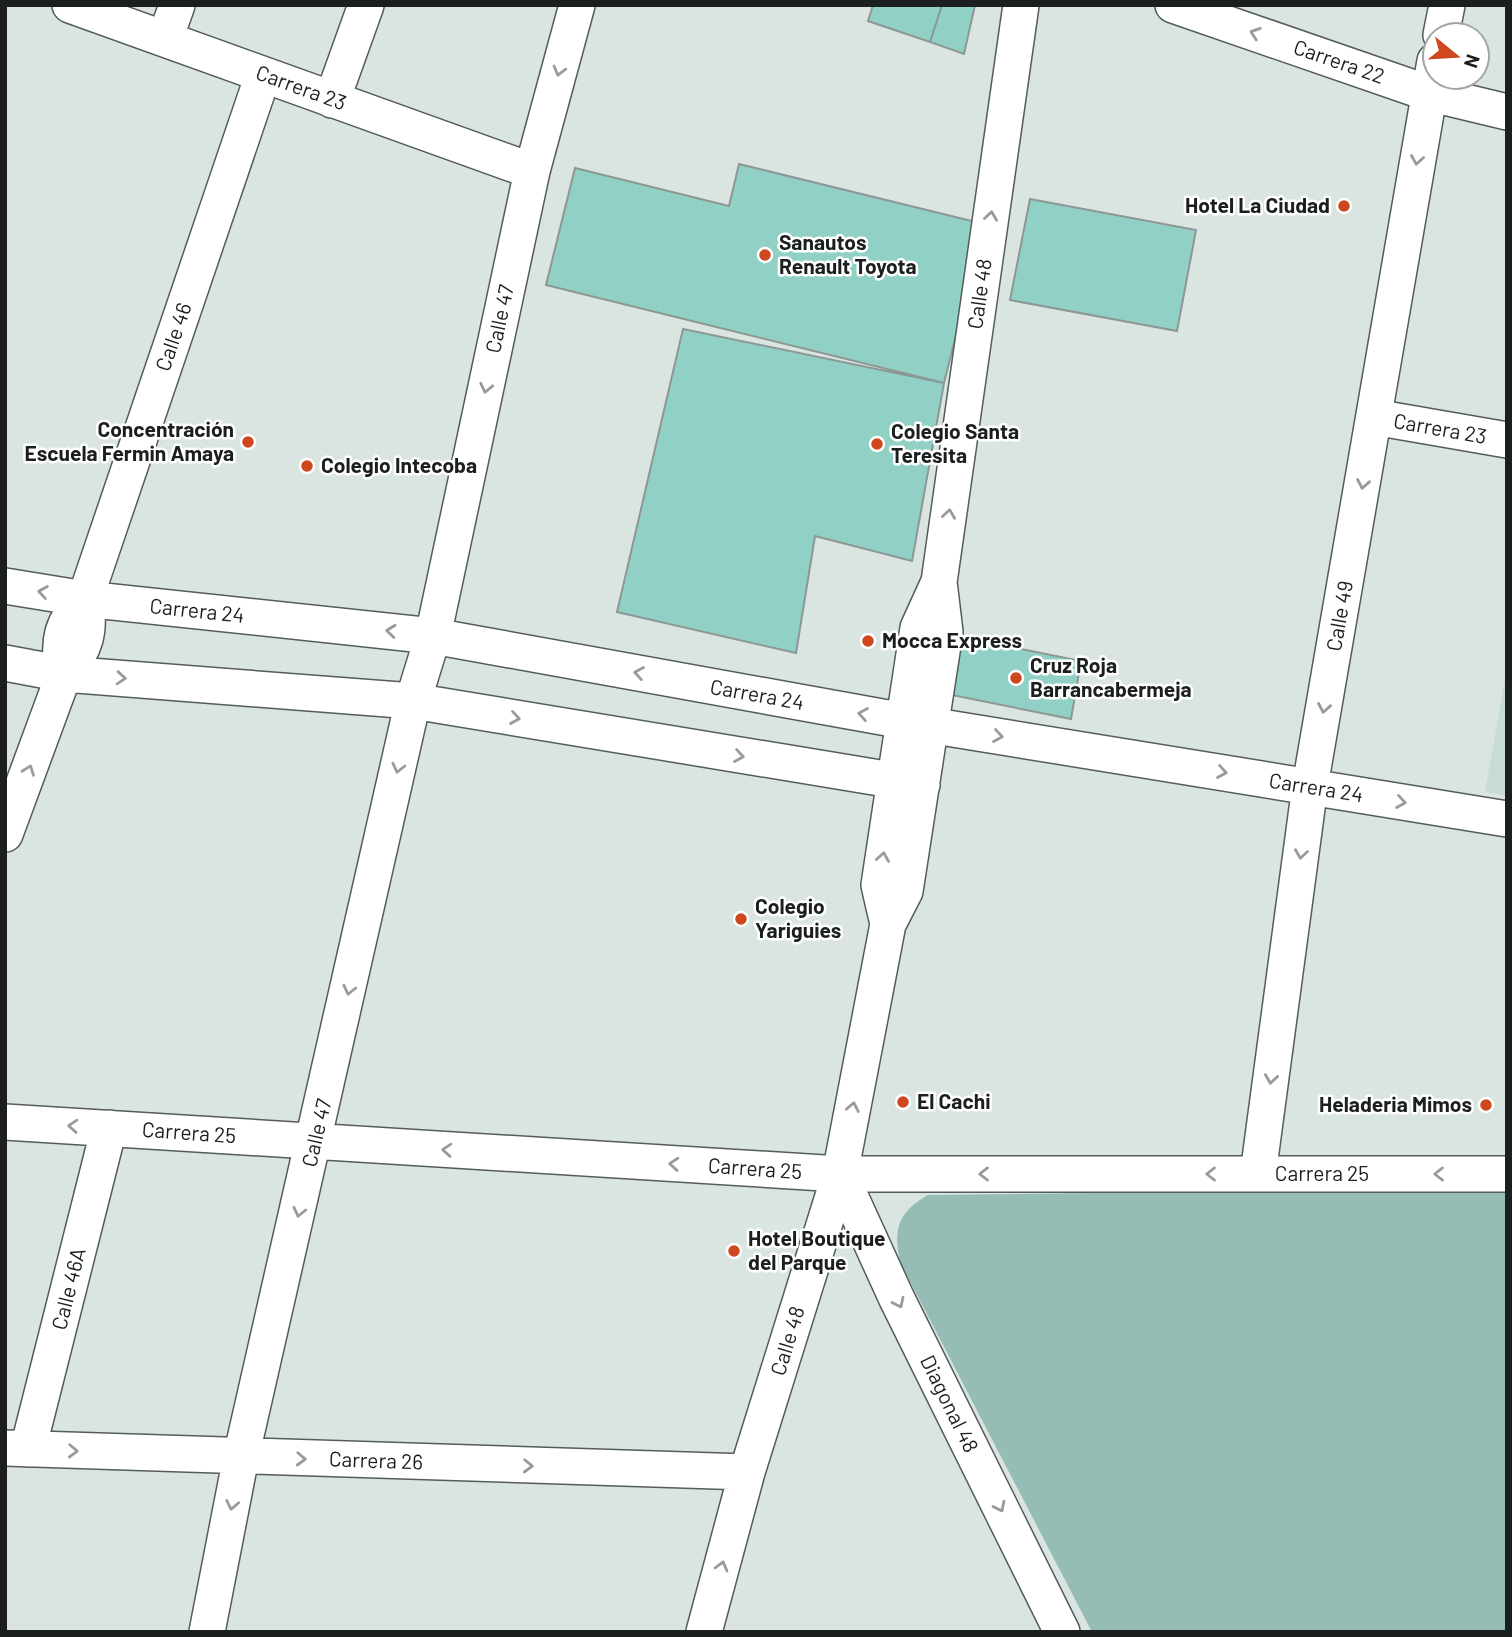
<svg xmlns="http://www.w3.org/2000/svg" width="1512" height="1637" font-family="Barlow,sans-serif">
  <rect width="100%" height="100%" fill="#dae5e2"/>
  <path fill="#c8dcd7" d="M1507 668V796L1485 792Z"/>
  <path fill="#95bdb5" d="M1507 1188V1632H1092L900 1262C893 1229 898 1212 928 1195Z"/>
  <path fill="#91d1c5" stroke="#8d9795" stroke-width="2" d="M873 5H942L930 42 868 21Z
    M942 5H975L964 54 930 42Z
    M739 164 984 224 944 383 546 285 575 168 729 206Z
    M1030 199 1196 230 1177 331 1010 300Z
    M683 329 944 383 912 561 815 536 796 653 617 612Z
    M961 637 1081 661 1071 719 952 695Z"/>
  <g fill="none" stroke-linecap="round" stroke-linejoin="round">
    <g stroke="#535c5a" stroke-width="38">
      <path id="minor" d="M70 5 532 171
        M1173 5 1428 93 1507 112
        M1441 35 1447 5
        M165 39 177 5
        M332 100 366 5
        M1374 417 1507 440
        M5 586 85 599 433 636 904 721 1507 819
        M5 663 64 674 413 701 922 785
        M64 674C56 642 62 621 85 599L263 75
        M5 834 64 674C86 650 91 630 85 599
        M888 924 879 885 918 628 939 582
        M5 1122 840 1174H1507
        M840 1174 896 1297 1062 1632
        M1258 1174 1310 786 1435 61
        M5 1448 747 1472
        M28 1449 109 1128
        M207 1632 241 1457 413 701 433 636 532 171 577 5
        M704 1632 747 1472 840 1174 888 924 905 891 945 632 939 582 1021 5"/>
    </g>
    <use href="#minor" stroke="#fff" stroke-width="35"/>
  </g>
  <defs><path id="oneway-chevron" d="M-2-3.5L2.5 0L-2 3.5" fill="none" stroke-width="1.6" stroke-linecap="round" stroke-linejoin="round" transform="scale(1.75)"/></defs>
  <g stroke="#999a9a">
    <use href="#oneway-chevron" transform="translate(1255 33) rotate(-161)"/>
    <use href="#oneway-chevron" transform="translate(559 71) rotate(105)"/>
    <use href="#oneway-chevron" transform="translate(1417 160) rotate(99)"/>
    <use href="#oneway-chevron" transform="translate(991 216) rotate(-82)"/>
    <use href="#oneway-chevron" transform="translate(486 388) rotate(102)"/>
    <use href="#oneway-chevron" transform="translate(1363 484) rotate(100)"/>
    <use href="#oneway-chevron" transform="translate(949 514) rotate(-82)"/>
    <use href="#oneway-chevron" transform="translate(43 592) rotate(-171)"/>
    <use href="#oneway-chevron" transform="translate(391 631) rotate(-174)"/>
    <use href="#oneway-chevron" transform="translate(639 673) rotate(-170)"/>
    <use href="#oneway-chevron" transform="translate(121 678) rotate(4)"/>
    <use href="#oneway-chevron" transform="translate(1324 708) rotate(100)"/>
    <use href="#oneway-chevron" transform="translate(863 714) rotate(-170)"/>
    <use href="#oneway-chevron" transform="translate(515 718) rotate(9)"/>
    <use href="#oneway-chevron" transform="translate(998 736) rotate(9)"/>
    <use href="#oneway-chevron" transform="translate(739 756) rotate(9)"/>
    <use href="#oneway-chevron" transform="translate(398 768) rotate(103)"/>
    <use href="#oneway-chevron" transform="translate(29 770) rotate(-70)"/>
    <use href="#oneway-chevron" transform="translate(1222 772) rotate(9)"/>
    <use href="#oneway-chevron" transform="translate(1401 802) rotate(9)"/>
    <use href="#oneway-chevron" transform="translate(1301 854) rotate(98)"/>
    <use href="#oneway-chevron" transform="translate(883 857) rotate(-81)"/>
    <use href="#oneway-chevron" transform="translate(349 990) rotate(103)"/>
    <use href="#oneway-chevron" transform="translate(1271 1079) rotate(98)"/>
    <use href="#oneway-chevron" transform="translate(853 1107) rotate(-79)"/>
    <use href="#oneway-chevron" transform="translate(73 1126) rotate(-176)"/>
    <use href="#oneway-chevron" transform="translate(447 1150) rotate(-176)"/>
    <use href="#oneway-chevron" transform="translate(674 1164) rotate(-176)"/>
    <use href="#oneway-chevron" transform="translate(984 1174) rotate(180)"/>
    <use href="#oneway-chevron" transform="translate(1211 1174) rotate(180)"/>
    <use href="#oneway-chevron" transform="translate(1439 1174) rotate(-180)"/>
    <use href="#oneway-chevron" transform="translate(299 1212) rotate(103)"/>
    <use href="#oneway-chevron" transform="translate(899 1303) rotate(64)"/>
    <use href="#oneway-chevron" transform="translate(73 1451) rotate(2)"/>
    <use href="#oneway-chevron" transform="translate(301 1459) rotate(2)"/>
    <use href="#oneway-chevron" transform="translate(528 1466) rotate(2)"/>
    <use href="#oneway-chevron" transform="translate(232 1505) rotate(101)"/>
    <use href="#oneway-chevron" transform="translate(1000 1507) rotate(64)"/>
    <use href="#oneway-chevron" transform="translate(722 1566) rotate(-75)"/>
  </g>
  <g fill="#cf471e" stroke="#fff" stroke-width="2.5">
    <circle cx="1344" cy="206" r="7"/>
    <circle cx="765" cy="255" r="7"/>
    <circle cx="248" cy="442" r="7"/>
    <circle cx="877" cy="444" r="7"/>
    <circle cx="307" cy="466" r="7"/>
    <circle cx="868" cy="641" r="7"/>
    <circle cx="1016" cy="678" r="7"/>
    <circle cx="741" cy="919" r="7"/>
    <circle cx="903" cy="1102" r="7"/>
    <circle cx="1486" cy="1105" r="7"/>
    <circle cx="734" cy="1251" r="7"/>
  </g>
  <g text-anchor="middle" stroke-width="5" stroke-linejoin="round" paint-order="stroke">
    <g font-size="21" fill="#1c1f1f" stroke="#fff">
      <text transform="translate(1339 62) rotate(19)" y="7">Carrera 22</text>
      <text transform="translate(301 88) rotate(20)" y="7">Carrera 23</text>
      <text transform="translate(980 294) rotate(-82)" y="7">Calle 48</text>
      <text transform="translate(500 319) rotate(-78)" y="7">Calle 47</text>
      <text transform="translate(174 337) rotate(-71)" y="7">Calle 46</text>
      <text transform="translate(1440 429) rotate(10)" y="7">Carrera 23</text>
      <text transform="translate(197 611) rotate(6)" y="7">Carrera 24</text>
      <text transform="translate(1340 616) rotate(-80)" y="7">Calle 49</text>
      <text transform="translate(757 695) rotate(10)" y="7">Carrera 24</text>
      <text transform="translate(1316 788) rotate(9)" y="7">Carrera 24</text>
      <text transform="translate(189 1133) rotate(4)" y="7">Carrera 25</text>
      <text transform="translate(317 1133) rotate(-77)" y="7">Calle 47</text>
      <text transform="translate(755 1169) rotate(4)" y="7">Carrera 25</text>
      <text x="1322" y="1181">Carrera 25</text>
      <text transform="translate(69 1289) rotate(-76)" y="7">Calle 46A</text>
      <text transform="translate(788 1341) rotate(-73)" y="7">Calle 48</text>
      <text transform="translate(949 1404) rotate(64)" y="7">Diagonal 48</text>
      <text transform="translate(376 1461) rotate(2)" y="7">Carrera 26</text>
    </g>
    <g font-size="21" font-weight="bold" fill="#1c1f1f" stroke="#fff" text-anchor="start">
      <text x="1330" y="213" text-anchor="end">Hotel La Ciudad</text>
      <text x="779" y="250">Sanautos<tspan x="779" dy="24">Renault Toyota</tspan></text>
      <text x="234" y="437" text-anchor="end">Concentración<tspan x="234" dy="24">Escuela Fermin Amaya</tspan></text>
      <text x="891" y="439">Colegio Santa<tspan x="891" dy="24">Teresita</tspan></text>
      <text x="321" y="473">Colegio Intecoba</text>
      <text x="882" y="648">Mocca Express</text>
      <text x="1030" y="673">Cruz Roja<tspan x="1030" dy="24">Barrancabermeja</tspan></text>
      <text x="755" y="914">Colegio<tspan x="755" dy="24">Yariguies</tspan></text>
      <text x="917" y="1109">El Cachi</text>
      <text x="1472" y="1112" text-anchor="end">Heladeria Mimos</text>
      <text x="748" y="1246">Hotel Boutique<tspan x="748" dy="24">del Parque</tspan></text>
    </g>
  </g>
  <rect width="1512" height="1637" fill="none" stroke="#1c1f1f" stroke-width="14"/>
  <g transform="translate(1456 56) rotate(108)"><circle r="33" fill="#ffffff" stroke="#a4a5a5" stroke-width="2"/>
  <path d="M0-5L12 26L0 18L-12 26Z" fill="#cf471e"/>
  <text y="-10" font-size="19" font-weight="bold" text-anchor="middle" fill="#1c1f1f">N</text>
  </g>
</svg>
